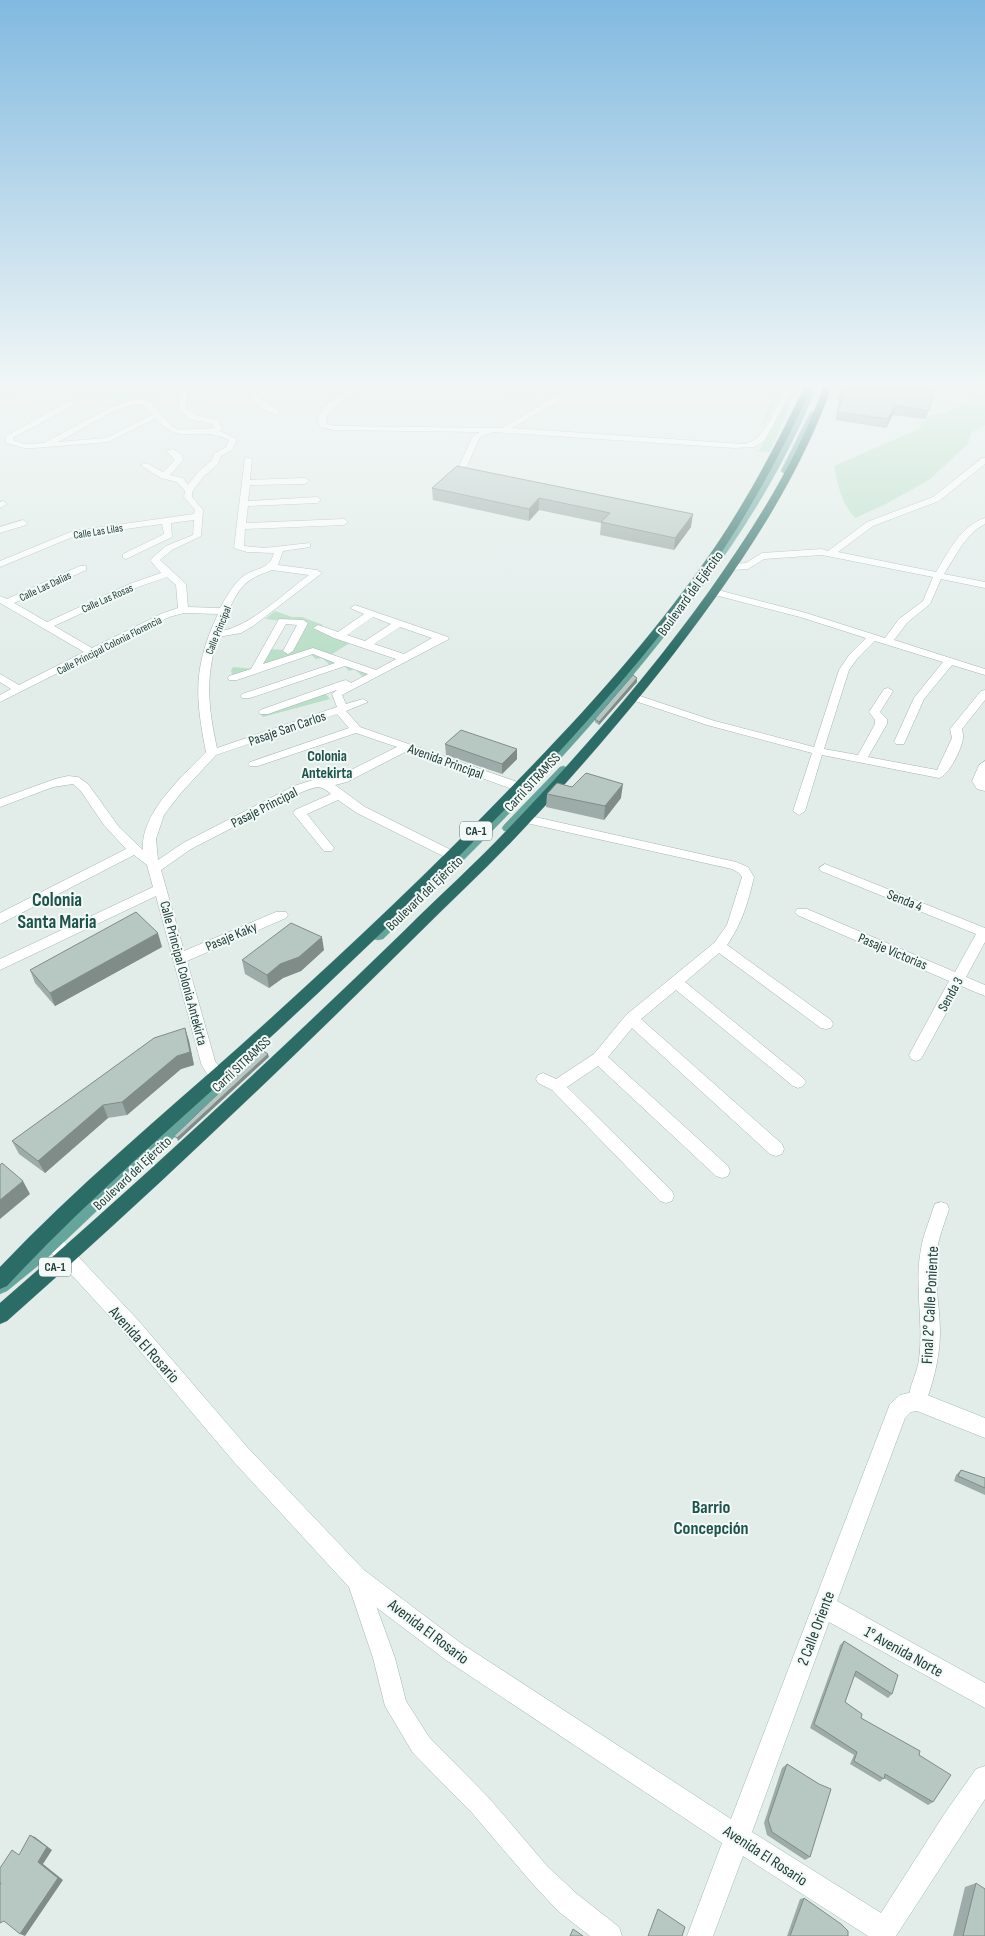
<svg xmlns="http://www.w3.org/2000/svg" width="985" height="1936" font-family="'Sofia Sans Condensed',sans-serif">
  <rect width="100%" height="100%" fill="#e2edea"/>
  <path fill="#badfc8" d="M0 383H166L168 387 157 396 121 401 102 399 72 392 31 389 14 391 0 398Z
    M512 383H555L537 393 534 399 504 395 507 390H514L519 386Z
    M770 383H786L764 425 761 424 768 408 773 387Z
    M799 383 770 452 754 451 760 450 795 385Z
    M985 395V425L971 433 968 444 929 480 884 505 855 518C842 504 837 484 834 466L923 427 915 423 920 424 936 413 944 415 955 407Z
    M275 611 292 617H302L323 625 319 628 353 641 329 656 375 673 363 677 355 669 349 671 342 663 332 667 322 658 316 659 309 653 233 678 231 671 233 667 256 669 267 649 288 650 302 623 265 619Z
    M323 691 330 699 263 717 260 713Z"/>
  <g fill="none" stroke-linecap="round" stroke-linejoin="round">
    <g stroke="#a4b5b2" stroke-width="1">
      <path id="street" d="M172 383H179L187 396 186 408 196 415 218 420 222 429 220 431 237 439 232 450 221 456 218 464 204 476 192 492V497L203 510 201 536 172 550 160 560 186 584 188 607 220 608C226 598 232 586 241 578 253 567 269 572 274 553L247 552 234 548 245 457 252 459 250 480 305 478 309 481 305 484 250 485 248 501 317 497 321 500 317 503 248 506 246 523 344 519 348 522 344 525 245 529 244 546 264 548 310 543V547L283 551 278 565 317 570 322 573 253 626 241 633 218 637C205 677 208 707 217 748L337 707 332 694 337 690 268 714H260L259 712 260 710 342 681 346 680 351 683 368 674 345 666 250 698H242L241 696 242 694 335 663 313 654 237 680H229L228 678 229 676 251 669 279 619 303 620 308 623 293 651 288 654 283 651 297 625 286 624 263 664 313 648 376 670 396 659 334 638 313 628 318 625 338 632 364 614 350 608 355 605 448 637 449 639 342 695 346 704 363 699 368 702 346 711 360 727 523 784 525 787 523 790H515L407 751 347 782 335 785 365 807 457 853 459 856 457 859H449L357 813 338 800 307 814 334 848 332 851H324L293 813 295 810 331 794C320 784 316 787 302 792L191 849 161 870 184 951 276 912H286L288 915 286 918 187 961 215 1061 225 1075 223 1079C212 1083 205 1072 201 1063L156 896 0 970V959L153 887 147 865 134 855 0 924V913L126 849 104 825 80 790 73 784 53 787 0 807V799L55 779 68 776 78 777 88 784 119 827 143 850C140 813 183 776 206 752 195 697 193 667 218 614L184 613 169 617 0 702V695L11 689 0 682V674L19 685 84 652 0 603V596L7 599 80 566H86V570L14 603 47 622 132 583 161 573 150 560 166 546 193 535 194 520 171 523 172 537 126 559 123 558V554L164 534 162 524 75 536 0 567V561L73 531 194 514 195 510 184 497 185 491 177 482 161 478 140 465 147 463 163 472 175 460 166 451 173 449 182 455 183 460 170 475 183 478 188 485 198 472 211 461 215 453 226 447 229 440C197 424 180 448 156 418L108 442 34 448H24L6 443V436L67 402H73V406L14 437 13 440 25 444 44 443 107 409 135 399 146 400 151 403 171 425 178 430 214 428 212 424 190 419 179 411V396ZM135 404H141L153 414 106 438 58 442 112 412ZM272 570 309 575C284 593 251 626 221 631 227 614 235 590 250 580 257 575 265 573 272 570ZM167 577 176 585 178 608 163 613 92 648 54 626 138 587ZM373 617 391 624 365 641 347 635ZM400 627 432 638 404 654 374 644ZM337 714 349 728 250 762 248 764 250 766H258L356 733 397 747 339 776 326 780 316 779 294 786 183 843 158 860 156 839 164 815 180 794 216 755Z
        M247 383H255C252 399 268 403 279 410V414C266 415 245 397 247 383Z
        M357 383H365L331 410 326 417 327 424 334 426 502 428 569 389H572V393L512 428 743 444C766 442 775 405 787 388L791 383H799L788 397 765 440 754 447 734 448 493 432 480 437 467 466 463 468 459 466 473 436 480 432 334 430 320 427 318 417 325 406Z
        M982 458H985V464L939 501 873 526 838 552 936 572C949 552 960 526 985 518V524C965 534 956 556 944 574L985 582V588L941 579 930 604 907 623 894 640 985 669V675L952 665 924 699 904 744H896L894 742 914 698 943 662 875 641 857 659 849 670 824 749 858 755 875 724V720L869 712 884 689 888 688 893 691 880 712 887 719V724L868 757 937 770 952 738 950 729 981 691 985 690V700L962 729C962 732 964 735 963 737 963 747 949 775 939 778L822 755 805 811 799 815 793 811 812 753 707 725 629 699 628 697 629 695H637L715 721 814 747 839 670 849 655 866 638 800 617 711 594 709 592 714 589 806 613 885 638 899 619 923 601 933 577 822 555 764 559 748 569 732 570 727 567 732 564 746 563 762 553 822 549 828 551 867 522 933 497Z
        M3 501 7 504 0 508V502Z
        M23 520 27 523 26 525 0 533V527Z
        M985 761V791L977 789 972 781 979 765Z
        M526 815 736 862 748 867 754 877C748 902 742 924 727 945L831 1020 833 1024 831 1028 826 1029 821 1028 719 953 685 982 803 1078 806 1082 803 1086 798 1088 793 1086 676 990 641 1019 782 1144 784 1149 782 1154 776 1156 770 1154 632 1028 608 1057 728 1166 730 1171 728 1176 722 1178 716 1176 598 1066 567 1087 672 1191 674 1196 672 1201 666 1203 660 1201 552 1090 538 1083 536 1079 538 1075 543 1073 556 1079 594 1054 626 1015 714 943 727 925 742 877 739 873 732 869 522 822 520 819Z
        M825 864 985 928V942L966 977 985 985V996L961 986 921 1059 916 1061 911 1059 909 1055 949 981 797 915 795 912 797 909H807L955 972 976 934 821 871 819 868Z
        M941 1202 947 1204 949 1209C945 1222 939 1236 937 1250 933 1277 940 1305 940 1332 940 1357 933 1384 924 1407L917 1410 910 1407C905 1393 917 1375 919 1360 924 1323 914 1285 921 1249 923 1236 929 1222 933 1209L935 1204Z
        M357 1571 364 1574 367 1581 395 1658 406 1701 429 1737 489 1798 547 1866 577 1894 619 1927 622 1936H590L559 1912 531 1882 473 1814 413 1753 385 1706 373 1658 347 1581 350 1574Z"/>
    </g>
    <g stroke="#a0bab3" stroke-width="1">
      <path id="secondary" d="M52 1233 58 1235 137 1319 248 1448 364 1570 462 1644 731 1819 890 1404 900 1395 917 1391 985 1418V1438L917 1411 911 1412 905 1418 837 1601 985 1683V1708L829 1622 752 1832 881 1913 945 1813 976 1769 985 1766V1799L896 1936H868L743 1856 713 1936H687L722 1843 446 1660 348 1586 234 1462 123 1331 46 1247 43 1241 46 1235Z"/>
    </g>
    <g stroke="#c1c9c8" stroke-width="1">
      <path id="primary" d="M810 383H818C778 486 716 573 647 658 566 758 476 850 383 939L378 940 373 939 371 935 373 931C467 844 558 753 639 653 708 570 769 484 810 383Z
        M811 411 818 413 791 471 789 473H783L781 471Z
        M564 766 570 770 568 773 514 831H504L502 828 504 825 560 767Z
        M239 1059 245 1060 247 1065 245 1070 45 1260 7 1291 0 1294V1274L31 1248 233 1060Z"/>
    </g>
    <g stroke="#c1c9c8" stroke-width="1">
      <path id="highway" d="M806 383H814C787 441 758 497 723 550 662 639 590 720 515 799 430 887 342 972 251 1055 169 1130 83 1204 7 1286L0 1289V1267C75 1188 159 1118 240 1046 338 958 433 869 524 774 593 703 659 629 715 547 750 495 779 440 806 383Z
        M825 383H833C806 460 765 527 718 594 657 680 588 761 516 837 484 871 450 902 417 935 284 1067 147 1197 7 1321L0 1324V1303C139 1182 273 1058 405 930 439 896 475 864 508 829 580 754 649 675 710 590 756 525 798 459 825 383Z"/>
    </g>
    <use href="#street" fill="#fff" fill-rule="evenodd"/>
    <use href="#secondary" fill="#fff" fill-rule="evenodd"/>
    <use href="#primary" fill="#65a59b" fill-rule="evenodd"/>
    <use href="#highway" fill="#2b6d66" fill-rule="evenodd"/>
  </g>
  <path fill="#9daca8" d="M949 383H985V388Z
    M934 392 926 419 893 415 886 428 835 420 837 412 839 407H838L839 399Z
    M457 466 691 527 674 550 600 535 601 523 539 510 529 521 433 500 432 488Z
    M637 678V682L599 725 595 722V719Z
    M445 744 517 759 502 774 446 755Z
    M572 787 621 798 604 820 546 807 547 794Z
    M162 947 55 1006 35 983 30 970Z
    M324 950 301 971 283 978 269 988 245 974 242 960Z
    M185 1028 189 1041 194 1065 181 1069 127 1115 108 1118 45 1173 19 1154 12 1141Z
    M961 1470 985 1478V1495L954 1481 956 1475Z
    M844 1641 892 1694 888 1698 854 1676 845 1702 861 1718 919 1755 933 1802 928 1805 884 1778 880 1782 850 1764 854 1755 810 1728 840 1645Z
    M787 1764 819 1784 810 1857 805 1860 767 1835 764 1823 782 1768Z
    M976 1883 985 1936H953L965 1887Z
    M804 1898 848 1936H787L800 1899Z"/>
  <path fill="#808c88" d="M895 406 893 415 886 428 888 419Z
    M539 498V510L529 521V509Z
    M693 514 691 527 674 550 675 538Z
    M637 678V682L599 725V722Z
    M517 749V759L502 774V764Z
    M623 784 621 798 604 820 605 806Z
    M158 933 162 947 55 1006 50 993Z
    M322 937 324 950 301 971 283 978 269 988 267 975 280 964Z
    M185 1028 189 1041 194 1065 181 1069 127 1115 122 1102Z
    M268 1054 269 1057 178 1141 177 1138Z
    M103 1105 108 1118 45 1173 38 1161Z
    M23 1181 30 1194 0 1219V1200Z
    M30 1835 35 1837 52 1850 43 1864 63 1880 25 1936 20 1934 38 1862Z"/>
  <path fill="#b7c8c3" stroke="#808c88" d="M845 383H878L910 388 911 385 934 392 929 411 895 406 888 419 837 412 843 399H839Z
    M457 466 693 514 675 538 601 522 610 513 539 498 529 509 432 488Z
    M633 675 637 678 599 722 595 719Z
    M461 730 517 749 502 764 445 744Z
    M586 773 623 784 605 806 547 794 557 783 572 787Z
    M136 912 158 933 50 993 30 970Z
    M291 923 322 937 299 957 280 964 267 975 242 960Z
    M185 1028 190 1052 177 1056 122 1102 103 1105 38 1161 12 1141 154 1038Z
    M259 1048 268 1054 177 1138 174 1136 245 1068 248 1062 247 1058Z
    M2 1163 23 1181 0 1200V1165Z
    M961 1470 985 1478V1488L958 1476Z
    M844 1641 898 1675 892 1694 856 1671 845 1702 862 1714 861 1718 920 1751 919 1755 951 1775 933 1802 885 1774 884 1779 854 1761 857 1752 814 1724Z
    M787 1764 819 1784 831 1789 810 1857 772 1832 768 1820Z
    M30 1835 47 1847 38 1862 58 1878 20 1934 4 1921 0 1923V1885L1 1883H0V1868L12 1850 19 1855Z
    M976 1883 985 1889V1936H963Z
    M804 1898 841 1924 848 1931V1936H790Z
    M658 1909 685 1927 682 1936H648Z
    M573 1929 583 1936H570Z"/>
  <linearGradient id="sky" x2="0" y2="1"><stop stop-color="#81b9e0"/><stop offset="0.59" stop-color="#f2f7f6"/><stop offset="1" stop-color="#f2f7f6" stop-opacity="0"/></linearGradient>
  <rect width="985" height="654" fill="url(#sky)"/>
  <g text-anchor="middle" stroke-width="4" stroke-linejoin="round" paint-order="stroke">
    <g font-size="11" fill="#213f3a" stroke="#f3f9f7">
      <text transform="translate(98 531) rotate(-9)" y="4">Calle Las Lilas</text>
      <text transform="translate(45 586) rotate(-25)" y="4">Calle Las Dalias</text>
      <text transform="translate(107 598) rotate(-24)" y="4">Calle Las Rosas</text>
      <text transform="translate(218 630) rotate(-68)" y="4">Calle Principal</text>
      <text transform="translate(109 645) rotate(-27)" y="4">Calle Principal Colonia Florencia</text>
    </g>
    <g fill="#f3f9f7" stroke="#607773" stroke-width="1">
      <rect x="460" y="821.5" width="32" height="19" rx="4"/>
      <rect x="39" y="1257.5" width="32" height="19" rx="4"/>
    </g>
    <g font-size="12" font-weight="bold" fill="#213f3a">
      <text x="476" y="835">CA-1</text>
      <text x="55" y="1271">CA-1</text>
    </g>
    <g font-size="14" fill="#213f3a" stroke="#f3f9f7">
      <text transform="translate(690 593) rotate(-54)" y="5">Boulevard del Ejército</text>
      <text transform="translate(287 728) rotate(-19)" y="5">Pasaje San Carlos</text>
      <text transform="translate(446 761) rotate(20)" y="5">Avenida Principal</text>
      <text transform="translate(532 782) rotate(-47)" y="5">Carril SITRAMSS</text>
      <text transform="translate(264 807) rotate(-27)" y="5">Pasaje Principal</text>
      <text transform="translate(424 893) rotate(-44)" y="5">Boulevard del Ejército</text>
      <text transform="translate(905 900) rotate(22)" y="5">Senda 4</text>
      <text transform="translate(231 936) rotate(-23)" y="5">Pasaje Kaky</text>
      <text transform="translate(893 951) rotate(23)" y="5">Pasaje Victorias</text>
      <text transform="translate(184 973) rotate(75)" y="5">Calle Principal Colonia Antekirta</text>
      <text transform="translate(950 994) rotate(-61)" y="5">Senda 3</text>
      <text transform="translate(241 1064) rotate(-43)" y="5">Carril SITRAMSS</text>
      <text transform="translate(132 1173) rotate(-43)" y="5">Boulevard del Ejército</text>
    </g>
    <g font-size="15" font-weight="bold" fill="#1c534b" stroke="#f3f9f7">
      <text x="327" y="761">Colonia<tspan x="327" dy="17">Antekirta</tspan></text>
    </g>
    <g font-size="16" fill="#213f3a" stroke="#f3f9f7">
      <text transform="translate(929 1305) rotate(-87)" y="6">Final 2° Calle Poniente</text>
      <text transform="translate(145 1344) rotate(48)" y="6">Avenida El Rosario</text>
      <text transform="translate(815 1628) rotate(-69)" y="6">2 Calle Oriente</text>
      <text transform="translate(429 1631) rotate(37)" y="6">Avenida El Rosario</text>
      <text transform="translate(904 1651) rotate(29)" y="6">1° Avenida Norte</text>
      <text transform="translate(766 1855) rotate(33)" y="6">Avenida El Rosario</text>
    </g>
    <g font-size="18" font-weight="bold" fill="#1c534b" stroke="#f3f9f7">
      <text x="711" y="1513">Barrio<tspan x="711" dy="21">Concepción</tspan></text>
    </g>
    <g font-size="19" font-weight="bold" fill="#1c534b" stroke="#f3f9f7">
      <text x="57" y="906">Colonia<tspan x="57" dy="22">Santa Maria</tspan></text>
    </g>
  </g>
</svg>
